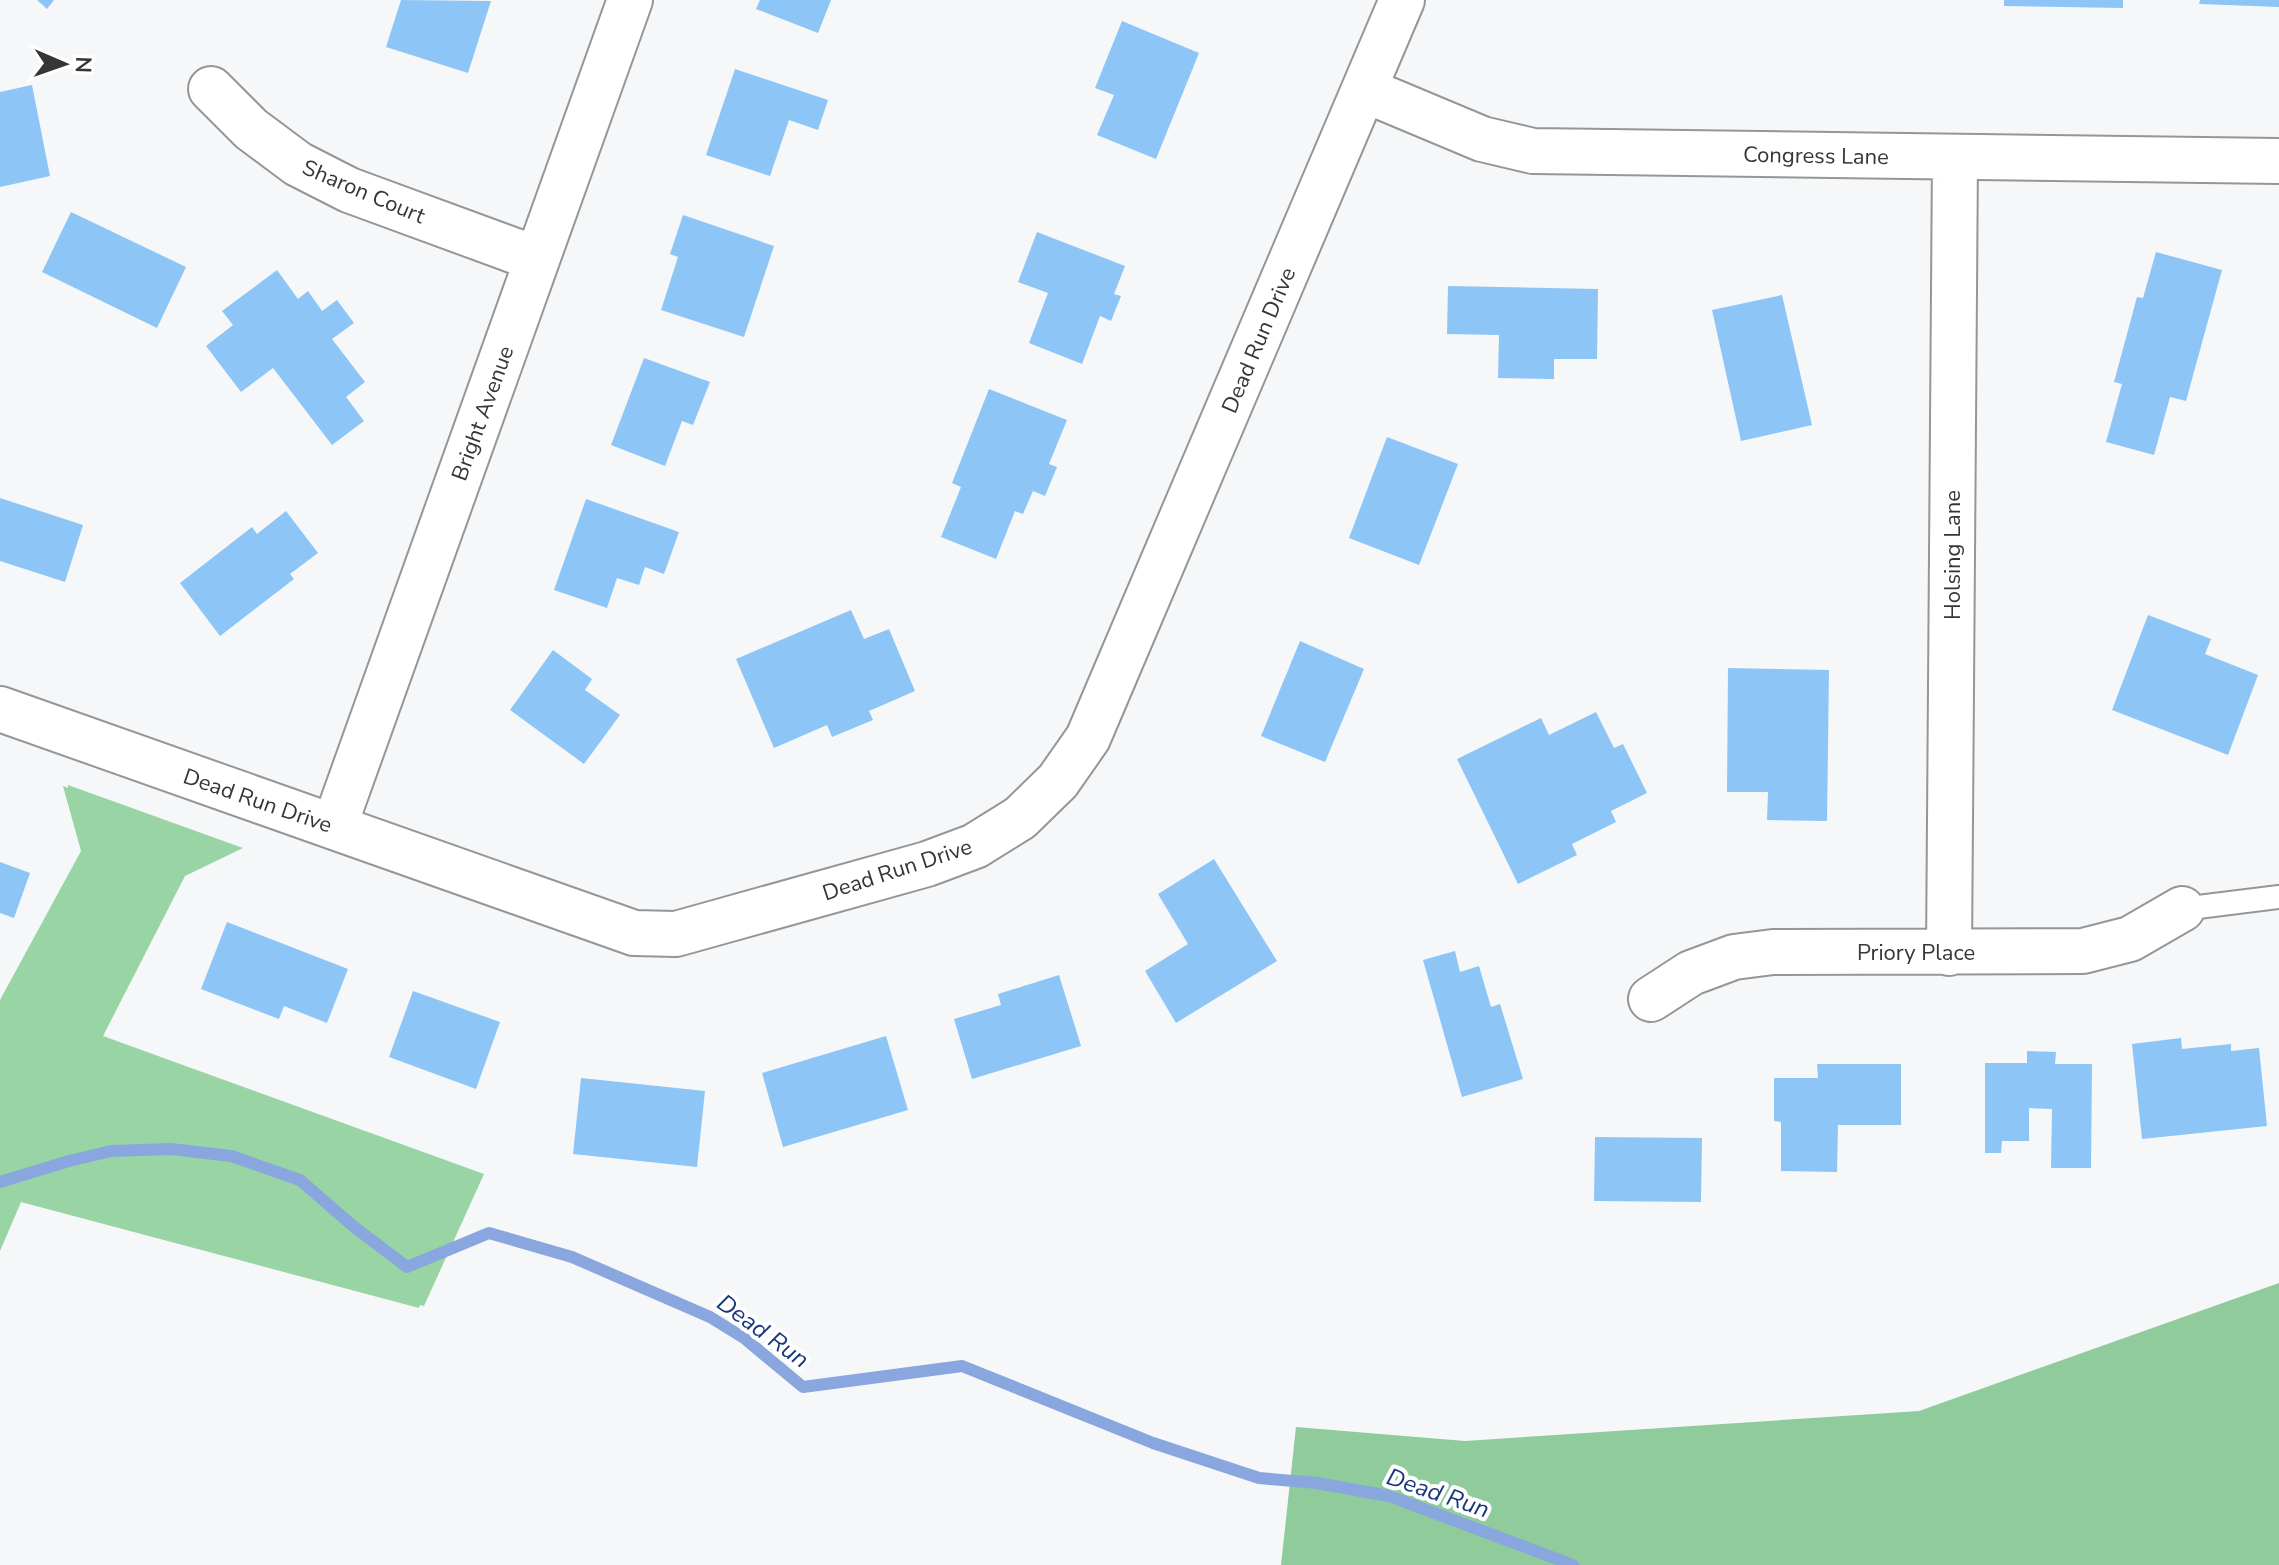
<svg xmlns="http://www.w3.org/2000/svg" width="2279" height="1565" font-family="'Nunito Sans',sans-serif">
  <rect width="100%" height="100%" fill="#f6f7f9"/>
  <path fill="#99d4a5" d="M68 785 243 848 185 876 103 1036 484 1174 424 1306 420 1305 419 1308 21 1202 0 1251V1000L81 851 63 786 68 788Z"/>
  <path fill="#90cb9c" d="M2279 1283V1565H1281L1296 1427 1465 1441 1919 1411Z"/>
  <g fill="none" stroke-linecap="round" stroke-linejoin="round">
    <path stroke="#89a6df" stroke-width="12" d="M0 1182 69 1161 111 1151 171 1149 231 1156 300 1180 353 1226 407 1267 489 1233 572 1257 710 1317 744 1338 803 1387 962 1366 1153 1443 1259 1478 1317 1483 1389 1496 1573 1565"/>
  </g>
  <path fill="#8dc6f6" d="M37 0H54L47 9Z
    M401 0 491 1 468 73 386 47Z
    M760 0H831L818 33 756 9Z
    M2004 0H2123V8L2004 6Z
    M2200 0H2279V7L2199 4Z
    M1122 21 1199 53 1156 159 1097 135 1114 95 1095 88Z
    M735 69 828 100 818 130 789 120 770 176 706 155Z
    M32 85 50 176 0 187V92Z
    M71 212 186 267 157 328 42 272Z
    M683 215 774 246 744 337 661 310 678 257 670 254Z
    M1037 232 1125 266 1114 294 1121 296 1111 321 1100 316 1082 364 1029 343 1048 293 1018 282Z
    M2156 252 2222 270 2186 401 2170 397 2154 455 2106 442 2122 384 2114 382 2137 297 2143 298Z
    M277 270 298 299 308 291 322 311 337 300 354 323 332 339 365 382 346 397 364 421 332 445 273 368 241 392 206 346 233 325 222 311Z
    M1448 286 1598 289 1597 359H1554V379L1498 378 1499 335 1447 334Z
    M1782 295 1812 425 1741 441 1712 310Z
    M644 358 710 382 693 425 682 421 665 466 611 445Z
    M989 389 1067 420 1049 464 1057 467 1045 496 1033 491 1023 514 1015 511 996 559 941 537 961 487 952 483Z
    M1387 437 1458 464 1419 565 1349 538Z
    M0 498 83 525 65 582 0 561Z
    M586 499 679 532 664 574 645 567 639 585 617 578 607 608 554 590Z
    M286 511 318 553 290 574 294 579 220 636 180 583 252 527 257 534Z
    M851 610 864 639 889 629 915 691 869 711 873 720 832 737 827 725 774 748 736 659Z
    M2148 615 2211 639 2205 654 2258 675 2228 755 2112 710Z
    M1300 641 1364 669 1325 762 1261 736Z
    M553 650 592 679 585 690 620 715 584 764 510 710Z
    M1728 668 1829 670 1827 821 1767 820 1768 792H1727Z
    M1596 712 1614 748 1623 744 1647 793 1611 811 1616 822 1572 844 1577 855 1518 884 1457 759 1541 718 1549 735Z
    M1214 859 1277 961 1176 1023 1145 971 1188 944 1158 894Z
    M0 862 30 873 14 918 0 913Z
    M227 922 348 969 327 1023 284 1006 279 1019 201 989Z
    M1455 951 1460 972 1479 966 1491 1007 1500 1004 1523 1079 1462 1097 1423 960Z
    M1059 975 1081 1046 972 1079 954 1019 1001 1005 998 994Z
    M413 991 500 1022 476 1089 389 1057Z
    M886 1036 908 1110 783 1147 762 1073Z
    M2181 1038 2182 1049 2231 1044V1051L2259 1048 2267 1126 2142 1139 2132 1044Z
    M2027 1051 2056 1052 2055 1064H2092L2091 1168H2051L2052 1109 2029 1108V1141H2002L2001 1153H1985V1063H2027Z
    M1817 1064H1901V1125H1838L1837 1172 1781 1171V1122L1774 1121V1078H1818Z
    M581 1078 705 1091 697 1167 573 1154Z
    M1595 1137 1702 1138 1701 1202 1594 1201Z"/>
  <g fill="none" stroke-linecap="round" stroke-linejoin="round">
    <g stroke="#949697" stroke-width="26">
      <path id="service" d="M2182 909 2279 897"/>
    </g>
    <g stroke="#949697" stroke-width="48">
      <path id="minor" d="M211 89 251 129 298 164 349 190 537 259
        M1365 90 1482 139 1533 151 2279 161
        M0 709 634 933 676 934 927 864 975 846 1020 818 1058 781 1088 738 1402 0
        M334 827 630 0
        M1949 953 1955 158
        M1651 999 1691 973 1734 957 1773 952 2083 951 2130 939 2182 909"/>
    </g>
    <use href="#service" stroke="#fff" stroke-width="22"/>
    <use href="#minor" stroke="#fff" stroke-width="44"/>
  </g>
  <g text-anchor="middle" stroke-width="8" stroke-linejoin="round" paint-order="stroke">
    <g font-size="22" fill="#363637" stroke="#fff">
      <text transform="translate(1816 155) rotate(1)" y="8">Congress Lane</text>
      <text transform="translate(364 191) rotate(23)" y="8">Sharon Court</text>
      <text transform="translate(1258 340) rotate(-67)" y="8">Dead Run Drive</text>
      <text transform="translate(482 413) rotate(-70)" y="8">Bright Avenue</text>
      <text transform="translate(1952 555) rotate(-90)" y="8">Holsing Lane</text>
      <text transform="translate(258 800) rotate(19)" y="8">Dead Run Drive</text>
      <text transform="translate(897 869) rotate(-18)" y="8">Dead Run Drive</text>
      <text x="1916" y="960">Priory Place</text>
    </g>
    <g font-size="24" font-style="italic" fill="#1a377b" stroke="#fff">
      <text transform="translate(763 1331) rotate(36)" y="8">Dead Run</text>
      <text transform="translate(1438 1493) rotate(19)" y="8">Dead Run</text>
    </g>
  </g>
  <g transform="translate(64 64) rotate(92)" stroke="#ffffff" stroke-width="6" paint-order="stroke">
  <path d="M0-6L14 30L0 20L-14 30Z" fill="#363637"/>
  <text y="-12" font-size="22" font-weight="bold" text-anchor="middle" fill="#363637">N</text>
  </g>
</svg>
